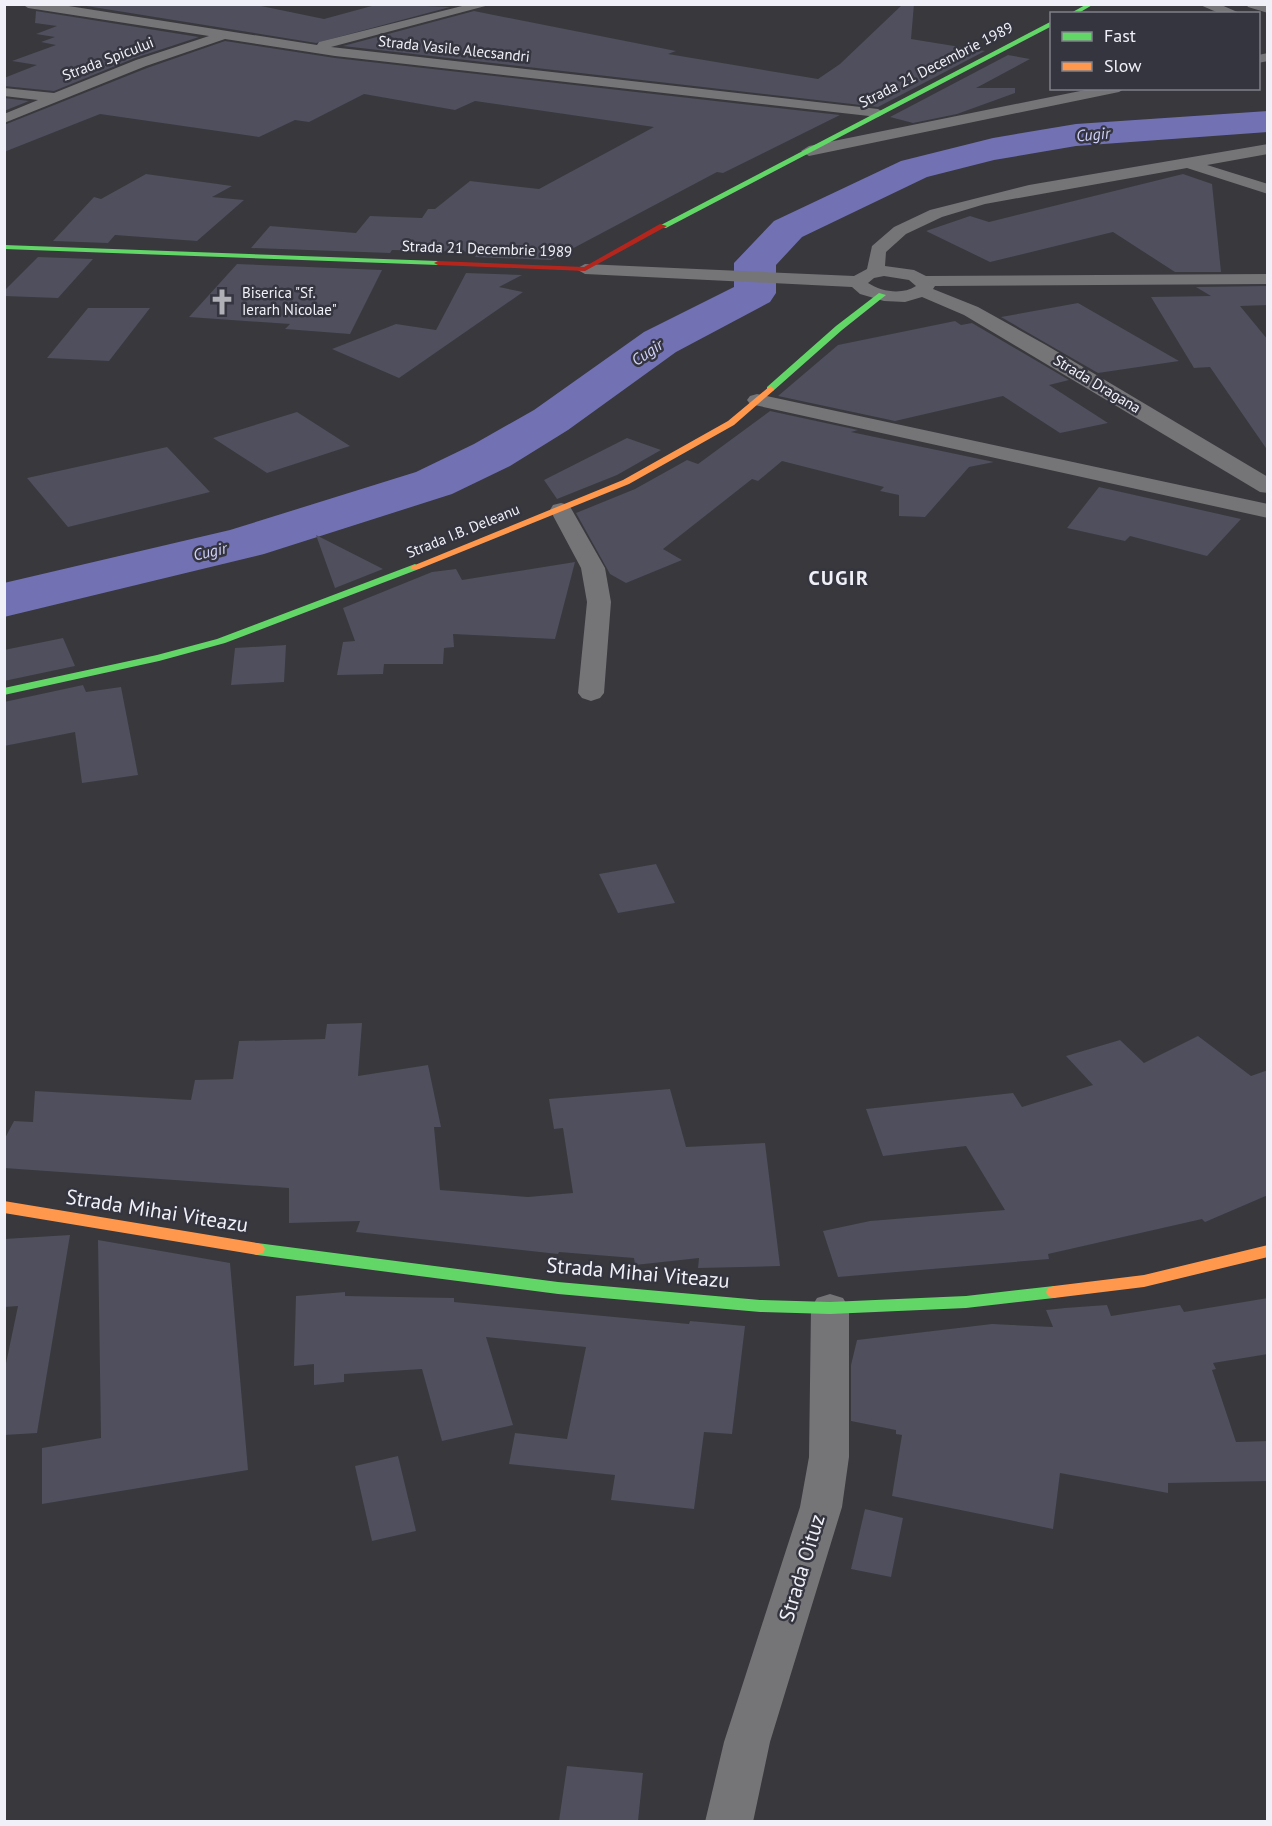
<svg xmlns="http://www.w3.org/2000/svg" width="1272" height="1826" font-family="'PT Sans',sans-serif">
  <rect width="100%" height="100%" fill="#38383d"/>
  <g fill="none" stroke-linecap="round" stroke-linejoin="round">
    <path fill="#7271b4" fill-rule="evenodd" d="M1268 111V132L1076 146 994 160 927 177 802 237 776 265V293L770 302 676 352 568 430 510 466 452 494 264 554 4 617V583L230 530 416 472 474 444 534 410 644 332 734 287V263L774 221 901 161 993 138 1076 124Z"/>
  </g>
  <path fill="#4f4f5e" d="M74 4H251L324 19 379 4 450 7 316 43Z
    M903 4H914L911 39 985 51 878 107 343 46 474 11 676 51 668 54 818 79 840 64Z
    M36 11 199 37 135 58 54 91 4 86V78L37 65 12 61 56 45 41 42 55 37 36 34 57 26 35 23Z
    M225 41 335 58 840 115 723 173 717 172 551 260 475 257 478 252 392 250 390 253 251 248 270 226 356 233 370 216 422 218 428 209H435L470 181 539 189 654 127 475 101 455 110 364 94 309 122 295 120 259 137 100 114 4 152V125L147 68Z
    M1008 55 1030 59 976 88H1015V93L957 114 913 123 890 117Z
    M4 98 29 101 4 111Z
    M146 174 232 186 212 197 244 200 197 241 115 235 108 243 53 241 94 197 101 199Z
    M1183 174 1212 184 1221 272H1175L1113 232 990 262 926 231 970 216 989 222Z
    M38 257 93 259 58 298 4 296V291Z
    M237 264 382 270 350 334 285 329 290 324 189 317Z
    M466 273 522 275 499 287 523 292 399 378 332 349 396 324 436 330Z
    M1268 286V305L1240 306 1268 340V451L1210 367 1194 368 1151 297 1211 296 1196 287Z
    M1078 303 1179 361 1098 373 1001 317Z
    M88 308H150L109 361 47 358Z
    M955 321 961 325 972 323 1069 380 1049 385 1108 423 1060 433 1003 396 895 421 778 396 838 345Z
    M770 411 858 430 851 432 994 462 969 467 925 517 899 516V495L880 491 884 487 782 461 758 481 752 479 663 549 682 560 626 583 610 574 576 513 635 489 687 460 698 464Z
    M297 412 350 446 267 473 213 438Z
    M627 438 661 450 617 475 557 499 544 480Z
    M167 447 210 492 68 527 27 478Z
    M1099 487 1179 505 1241 519 1207 556 1130 536 1125 541 1067 528Z
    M316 535 383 569 335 588Z
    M575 562 555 639 453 634 454 647 444 648 443 664H384L383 674 337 675 343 642 355 641 343 608 432 572 456 569 462 580Z
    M63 638 75 666 4 681V650Z
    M286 645 284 682 231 685 235 648Z
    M83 685 86 692 121 687 138 775 82 783 75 732 4 746V702Z
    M656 864 675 903 618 913 599 874Z
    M362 1023 358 1076 428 1065 441 1127H434L440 1190 528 1197 573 1193 563 1128 554 1129 549 1099 670 1089 686 1147 765 1143 780 1266 698 1268 699 1258 635 1265 634 1258 559 1252 558 1254 356 1232 360 1221 289 1223V1188L4 1168V1140L14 1121 33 1122 35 1091 191 1100 195 1080 233 1079 239 1041 325 1039 327 1024Z
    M1198 1036 1251 1076 1268 1070V1195L1205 1222 1202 1219 1048 1254 1049 1259 838 1277 823 1231 870 1221 1005 1210 966 1146 883 1156 866 1109 1013 1093 1022 1107 1093 1085 1066 1056 1120 1040 1144 1063Z
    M70 1235 37 1433 4 1435V1373L18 1306 4 1307V1239Z
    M98 1240 230 1263 248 1470 42 1504V1448L101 1438Z
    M345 1292V1296L454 1298V1302L689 1324 690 1321 745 1326 732 1434 704 1432 694 1509 611 1500 615 1475 509 1464 515 1433 567 1439 586 1347 486 1337 513 1425 442 1441 422 1369 344 1374V1382L314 1385V1364L294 1366 296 1296Z
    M1268 1298V1354L1213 1363 1216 1369 1212 1370 1236 1442 1268 1441V1481L1168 1483V1493L1060 1473 1053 1529 892 1496 902 1435 896 1434V1430L851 1421V1365L857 1340 992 1324 1053 1327 1046 1310 1065 1308 1107 1305 1111 1316 1180 1305 1184 1312Z
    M398 1456 416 1531 372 1541 355 1466Z
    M865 1509 903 1518 891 1577 851 1569Z
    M567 1766 643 1773 638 1821H559Z"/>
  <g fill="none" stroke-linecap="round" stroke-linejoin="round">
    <path fill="#757578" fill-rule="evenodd" d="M767 4H804L801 6Z"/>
    <path fill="#757578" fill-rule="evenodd" d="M22 4H56L317 45 319 42 470 4H493L331 47 878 109 885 113 878 117 335 56 225 39 146 66 4 123V114L38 100 4 96V88L54 93 136 60 209 36 28 8Z
      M1198 4H1219L1242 14H1221Z
      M1246 4 1268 5V13L1248 7Z
      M1268 53V61L1258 63V55Z
      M1095 88H1126L1119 92 809 156 801 151 809 146Z
      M1268 144V154L1207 165 1268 184V194L1187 168 985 204 942 217 906 234 886 252 885 266 914 270 926 276 1268 274V284L935 286 933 289 978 307 1046 345 1268 477V493L1260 492 964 315 922 297 905 302 884 301 860 294 852 287 585 274 576 269 585 264 854 276 867 269 872 246 894 227 930 210 1029 185ZM884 276 909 280 916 286C902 295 882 292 868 283L874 278Z
      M757 394 1268 504V518L750 404 747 400 750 396Z
      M561 503 569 505 572 510 605 568 611 602 604 693 600 698 591 701 582 698 578 693 587 602 581 568 550 510 553 505Z
      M830 1294 843 1298 849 1308V1457L842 1507 770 1742 753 1822H705L724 1742 800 1507 809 1457 811 1308 817 1298Z"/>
    <path fill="#63d668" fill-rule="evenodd" d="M1087 4H1094L1077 14H1069Z
      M1052 21V26L666 228 659 226Z
      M4 245 438 261 442 263 438 265 4 249Z
      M879 293 886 295 842 330 773 391H767V387L836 326Z
      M415 564 420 567 419 569 225 643 159 661 4 695V688L157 655 217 639Z
      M257 1243 558 1282 760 1300 830 1302 966 1296 1054 1286 1060 1288 1062 1292 1060 1296 1054 1298 966 1308 830 1314 760 1312 558 1294 257 1255 251 1253 249 1249 251 1245Z"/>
    <path fill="#ff974d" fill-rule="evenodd" d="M770 386 774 389 773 391 734 425 629 484 419 569H411L410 567 623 480 728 421Z
      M4 1201 257 1243 263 1245 265 1249 263 1253 257 1255 4 1213Z
      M1268 1245V1257L1144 1287 1054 1298 1048 1296 1046 1292 1048 1288 1054 1286 1144 1275Z"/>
    <path fill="#b3261e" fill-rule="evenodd" d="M660 224 667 226 585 271 438 265 434 263 438 261 584 267Z"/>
  </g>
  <defs>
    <g id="church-bare" transform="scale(2.07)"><path d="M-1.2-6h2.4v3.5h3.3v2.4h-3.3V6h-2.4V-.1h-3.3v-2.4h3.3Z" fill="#b0b0b7" stroke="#353540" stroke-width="2.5" paint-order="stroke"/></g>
  </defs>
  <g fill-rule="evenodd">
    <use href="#church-bare" x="222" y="302"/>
  </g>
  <g text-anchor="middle" stroke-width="5" stroke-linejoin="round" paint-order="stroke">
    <g font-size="15" fill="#f0f1f8" stroke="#353540">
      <text transform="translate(454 49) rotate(6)" y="5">Strada Vasile Alecsandri</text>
      <text transform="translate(108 59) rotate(-21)" y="5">Strada Spicului</text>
      <text transform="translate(936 65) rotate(-27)" y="5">Strada 21 Decembrie 1989</text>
      <text transform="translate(487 249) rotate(2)" y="5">Strada 21 Decembrie 1989</text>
      <text transform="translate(1097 384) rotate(31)" y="5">Strada Dragana</text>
      <text transform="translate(463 531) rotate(-22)" y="5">Strada I.B. Deleanu</text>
    </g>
    <g font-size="15" fill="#f0f1f8" stroke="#353540" text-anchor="start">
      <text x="242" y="298">Biserica "Sf.<tspan x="242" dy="17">Ierarh Nicolae"</tspan></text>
    </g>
    <g font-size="16" font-style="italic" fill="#d1d2fb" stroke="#353540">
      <text transform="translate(1093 134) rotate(-5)" y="6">Cugir</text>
      <text transform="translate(647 352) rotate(-34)" y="6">Cugir</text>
      <text transform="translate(210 551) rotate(-13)" y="6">Cugir</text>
    </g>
    <g font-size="20" font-weight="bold" letter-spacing="1.5" fill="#f0f1f8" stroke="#353540">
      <text x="839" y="585">CUGIR</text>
    </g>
    <g font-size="21" fill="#f0f1f8" stroke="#353540">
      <text transform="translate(157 1211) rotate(9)" y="7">Strada Mihai Viteazu</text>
      <text transform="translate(638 1273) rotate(5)" y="7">Strada Mihai Viteazu</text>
      <text transform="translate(802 1568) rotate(-73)" y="7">Strada Oituz</text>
    </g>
  </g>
  <rect width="1272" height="1826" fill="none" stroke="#f0f1f8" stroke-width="12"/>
  <rect x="1050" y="12" width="210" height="78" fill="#353540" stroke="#80808a" stroke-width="1.5"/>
  <rect x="1062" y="32" width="30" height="9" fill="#63d668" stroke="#80808a" stroke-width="1.5"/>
  <text x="1104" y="42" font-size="18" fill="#f0f1f8">Fast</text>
  <rect x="1062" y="62" width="30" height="9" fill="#ff974d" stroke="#80808a" stroke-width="1.5"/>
  <text x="1104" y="72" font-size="18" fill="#f0f1f8">Slow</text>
</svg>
